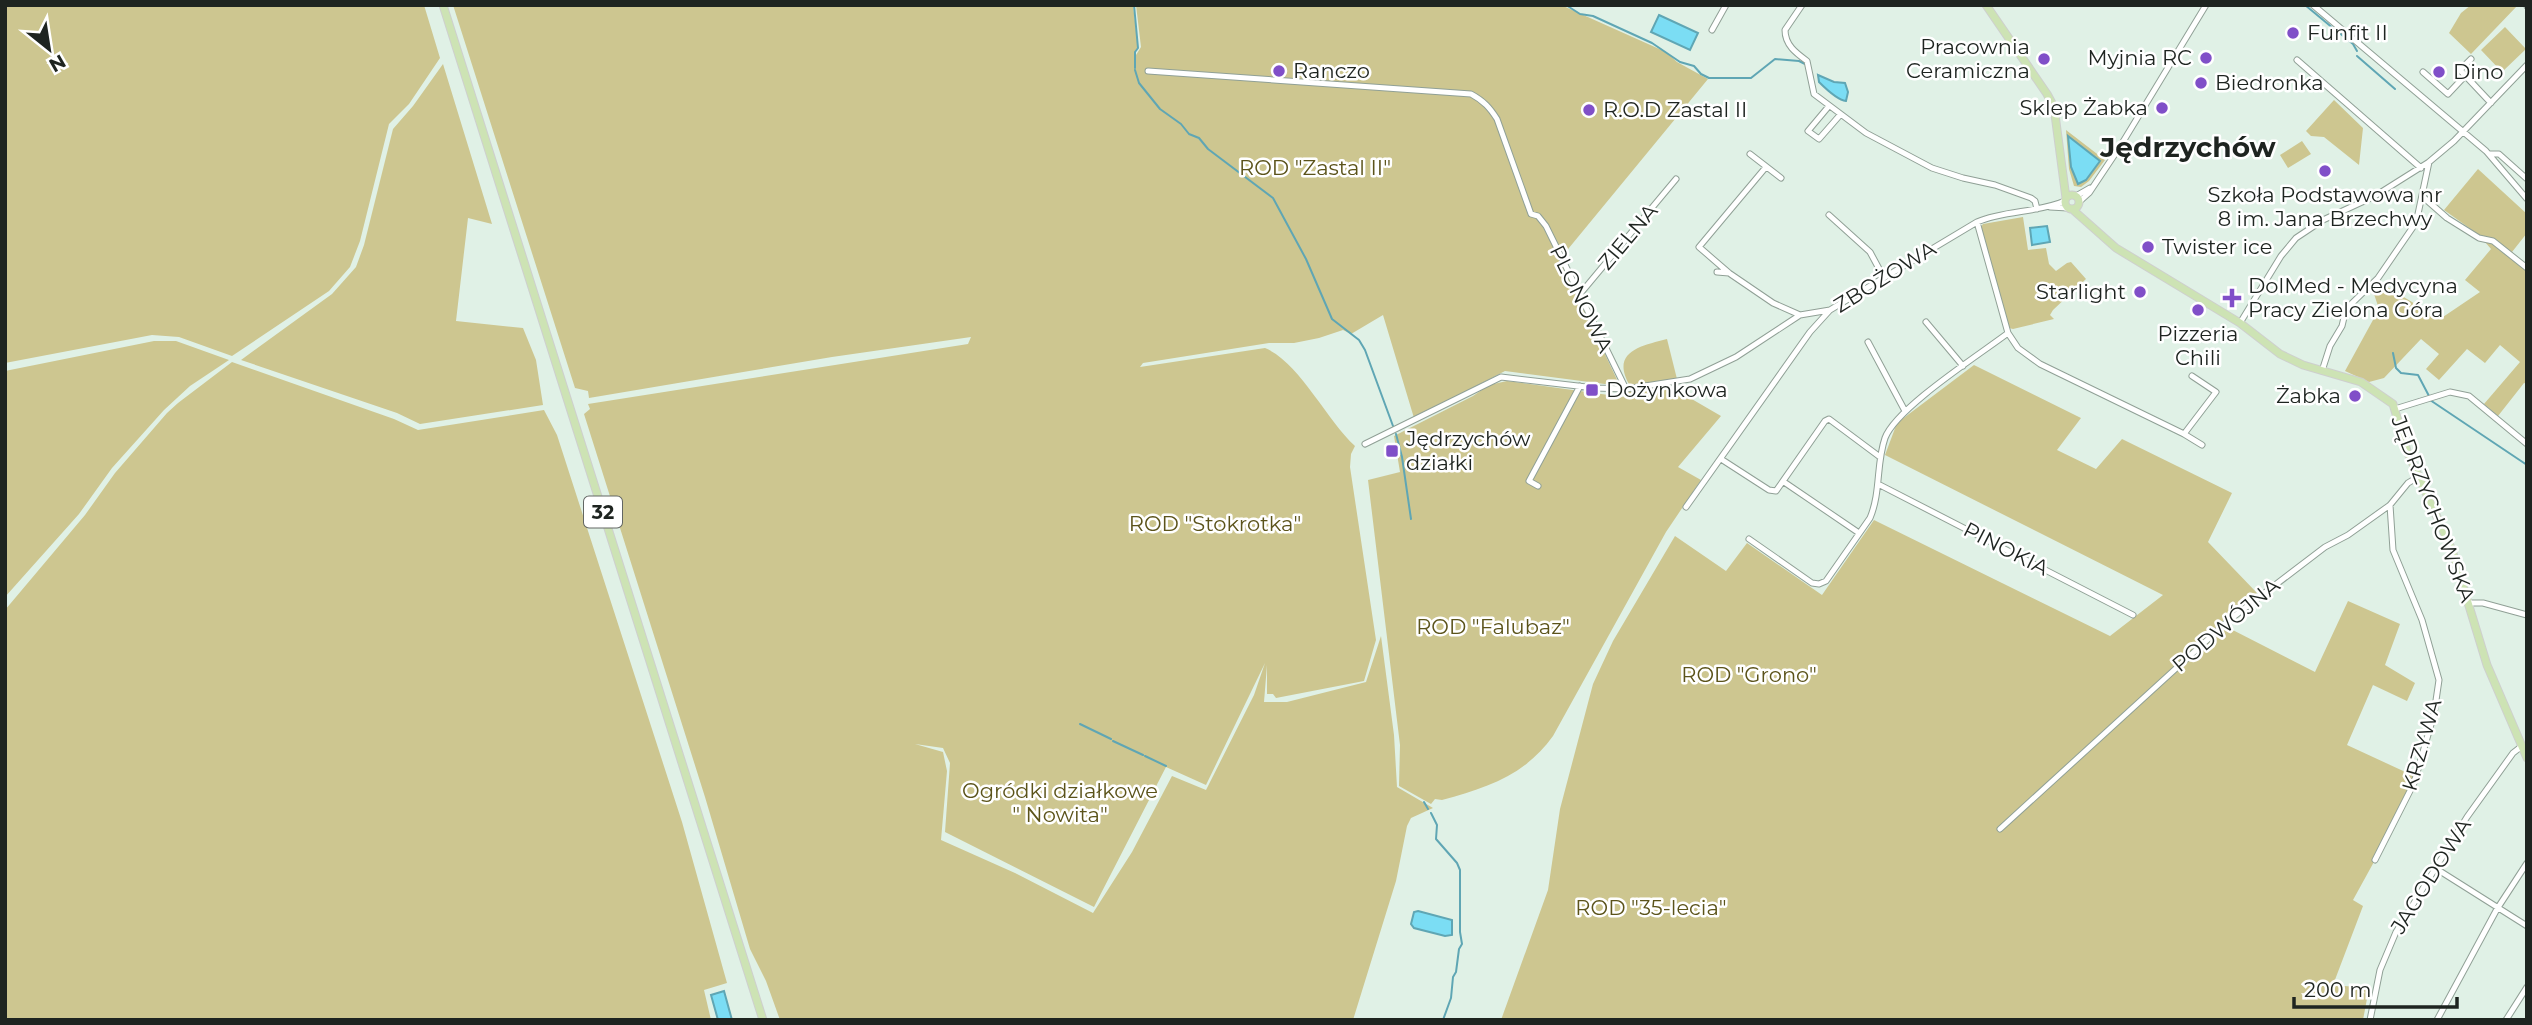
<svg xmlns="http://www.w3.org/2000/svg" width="2532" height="1025" font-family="Montserrat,sans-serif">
  <rect width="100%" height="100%" fill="#e0f1e6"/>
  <path fill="#cdc690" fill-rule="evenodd" d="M5 5H424L440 58 409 104 389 124 360 241 350 267 329 291 232 356 179 337 152 335 5 363Z
    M453 5H1133L1138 47 1135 51 1136 55 1141 47 1136 5H1561L1666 52 1677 62 1708 79 1564 254 1559 257 1620 386 1505 371 1414 418 1383 315 1351 334 1343 330 1319 338 1294 343H1269L1143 363 1140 367 1265 348C1299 362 1326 419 1355 446L1351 454 1350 467 1376 640 1364 681 1276 698 1273 694H1267V665L1264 702H1287L1366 682 1381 636 1394 735 1397 787 1433 808 1411 818 1407 826 1396 881 1353 1020H780L766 981 750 949 705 797 584 414 590 409 588 404 968 344 971 337 832 357 589 398 588 391 575 388ZM1265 663 1254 695 1206 790 1172 776 1132 852 1093 913 1015 873 941 840 947 771 943 752 915 744 943 748 950 763 945 832 1094 907 1166 767 1206 785Z
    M2471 5H2518L2471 54 2449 33 2461 13Z
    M2505 27 2526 49 2502 72 2481 50Z
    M443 64 492 224 468 218 456 321 523 328 536 360 543 405 420 424 397 413 241 360 332 294 356 267 364 245 393 129 413 106Z
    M2334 100 2363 128 2359 165 2324 137 2311 136 2306 131Z
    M2066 130 2105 160 2089 181 2081 187 2074 186 2069 169Z
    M2302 141 2311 154 2288 168 2280 155Z
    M2478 169 2527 214V233L2512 252 2527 265V384L2524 383 2498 416 2484 404 2520 362 2500 345 2485 363 2467 349 2439 380 2426 369 2439 354 2421 339 2384 378 2369 382 2345 371 2379 309 2372 288 2379 282 2440 319 2480 292 2465 280 2491 249 2479 235 2444 210Z
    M2023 217 2028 250 2046 248 2049 264 2056 271 2067 263 2071 262 2086 279 2053 310 2050 315 2054 319 2013 329 2009 328 1981 227 1983 224Z
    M1667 339 1677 379 1630 386C1610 352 1640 346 1667 339Z
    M154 341H176L229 360 190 386 164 410 112 468 79 514 5 597V371Z
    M232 362 394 419 418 430 544 410 557 435 682 822 727 983 704 990 711 1020H5V610L85 515 115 473 167 413 178 403Z
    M1974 365 2081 418 2057 450 2096 469 2122 439 2232 493 2208 542 2257 593 2221 624 2315 672 2348 601 2400 624 2385 665 2415 683 2407 701 2373 685 2347 745 2414 776 2392 829 2353 900 2363 906 2333 985 2369 988 2363 1020H1501L1548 890 1560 809 1593 684 1613 641 1675 536 1726 571 1747 543 1822 595 1874 520 2110 636 2163 595 1885 455 1897 423Z
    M1507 381 1623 397 1627 392 1671 387 1721 416 1678 467 1701 480 1666 532 1553 736C1524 776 1488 787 1442 800L1435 799 1431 804 1399 786 1400 745 1368 480 1400 472 1394 436 1473 396 1489 385Z"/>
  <path fill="#7bddf4" stroke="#5fa6b4" stroke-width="2" d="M1659 15 1698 33 1690 50 1651 32Z
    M1818 75 1834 82 1845 83 1848 92 1846 101C1837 100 1826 89 1819 82Z
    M2068 136 2100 161 2086 180 2078 184 2071 167Z
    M2047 226 2050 242 2032 245 2030 228Z
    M1418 911 1452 920V935L1445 936 1414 928 1411 924 1414 912Z
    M724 991 732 1020H718L711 995Z"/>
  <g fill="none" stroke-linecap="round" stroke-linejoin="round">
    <path stroke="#5fa6b4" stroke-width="2" d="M1134 5 1138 48 1135 52V68
      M1566 5 1580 14 1593 16 1652 43 1680 62 1694 66 1701 74 1709 78H1751L1775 59 1799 61 1805 64
      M2305 5 2334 29
      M2337 31 2353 44 2357 51
      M2357 56 2395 89
      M1135 70 1139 83 1160 109 1181 124 1189 134 1199 138 1208 149 1273 198 1306 259 1332 319 1359 340 1365 350 1393 426
      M2393 353 2396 368 2401 373 2418 375 2429 396
      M2430 400 2527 465
      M1396 434 1402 457 1411 519
      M1080 724 1111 739
      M1113 741 1143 755
      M1145 756 1166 766
      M1424 802 1428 809
      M1431 813 1437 825 1436 839 1457 863 1460 870V932L1462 944 1459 949 1456 972 1453 977 1451 998 1443 1020"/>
    <g stroke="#90a096" stroke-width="7">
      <path id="minor" d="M1802 5 1785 30C1785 45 1796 53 1807 61L1814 94 1866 133 1932 168 1963 178 1995 185 2031 198 2035 201 2037 209
        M2313 5 2486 151 2527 199
        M2527 5V6
        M1712 30 1726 5
        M2471 59 2460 70 2491 103
        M2297 60 2421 168
        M1148 71 1471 94C1484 101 1490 108 1497 119L1531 214 1538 216 1546 226 1626 389
        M2423 72 2448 94 2464 77
        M1829 106 1808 131 1819 139 1840 115
        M1750 154 1781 178
        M2490 154H2499L2527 179
        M2076 196 2090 188
        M2422 196 2447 218 2479 238 2493 241 2527 268
        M2079 202 2089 193 2121 145 2206 5
        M2050 207 2068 208
        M1829 215 1870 252 1884 278
        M1977 222 2008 333 2018 348 2040 364 2184 434 2202 445
        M1717 272 1729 273 1773 303 1800 315
        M1729 273 1699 247 1766 167
        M1580 294 1676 179
        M1926 322 1963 366
        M2240 323 2281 256 2296 238 2323 220 2375 196 2429 162 2454 141 2527 65
        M1868 342 1905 411
        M2322 371 2330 346 2342 326 2346 309 2378 278 2413 227 2418 214 2429 162
        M2395 409 2450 392 2469 396 2527 444
        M2184 434 2216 392 2192 376
        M1365 444 1501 377 1595 388 1626 389 1690 379 1736 357 1800 315 1830 310
        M1721 459 1769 490 1776 491 1825 421 1829 419 1880 457
        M1784 482 1859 533
        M1878 484 2133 615
        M1538 486 1529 481 1580 386
        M1686 507 1810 332 1830 310 1977 222C2005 210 2037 213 2065 201
        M1749 539 1812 583 1819 584 1826 581 1870 518C1881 492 1876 464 1885 438 1896 408 1979 355 2008 333
        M2469 603H2483L2527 615
        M2000 829 2228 621 2325 547 2348 535 2390 505 2408 483 2418 477
        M2375 860 2414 783 2434 714 2439 680 2422 620 2393 550 2390 505
        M2435 868 2527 926
        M2370 1020 2380 970 2396 932 2467 817 2513 753 2522 746
        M2437 1020 2497 909 2527 863
        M2506 1020 2527 987"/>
    </g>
    <g stroke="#cecfce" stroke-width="9">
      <path id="major" d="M443 5 763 1020
        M1986 5 2047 94 2054 107 2066 198
        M2065 202a7 7 0 1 1 14 0a7 7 0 1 1-14 0Z
        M2072 209 2116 248 2240 323 2280 354 2303 365 2361 382 2393 404 2407 451 2452 550 2487 665 2527 758"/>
    </g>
    <use href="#minor" stroke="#fff" stroke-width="5"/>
    <use href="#major" stroke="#cde3b4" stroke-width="7"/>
  </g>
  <g fill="#804fc8" stroke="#fff" stroke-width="2.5">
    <circle cx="2293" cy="33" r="7"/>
    <circle cx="2206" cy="58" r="7"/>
    <circle cx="2044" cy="59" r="7"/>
    <circle cx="1279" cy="71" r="7"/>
    <circle cx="2439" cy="72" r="7"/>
    <circle cx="2201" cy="83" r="7"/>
    <circle cx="2162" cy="108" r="7"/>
    <circle cx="1589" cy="110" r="7"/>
    <circle cx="2325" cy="171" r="7"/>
    <circle cx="2148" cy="247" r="7"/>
    <circle cx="2140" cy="292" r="7"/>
    <path d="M2228.5 287.5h7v7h7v7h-7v7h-7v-7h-7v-7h7z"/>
    <circle cx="2198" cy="310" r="7"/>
    <rect x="1585" y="383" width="14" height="14" rx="3.5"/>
    <circle cx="2355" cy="396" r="7"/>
    <rect x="1385" y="444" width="14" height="14" rx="3.5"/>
  </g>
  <g text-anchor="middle" stroke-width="5" stroke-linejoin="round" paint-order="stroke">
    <rect fill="#fff" stroke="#626663" stroke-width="2" x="584" y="496.5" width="38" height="31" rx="5"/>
    <g font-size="19" font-weight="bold" fill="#1e2420">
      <text x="603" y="519">32</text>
    </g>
    <g font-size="21" fill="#1e2420" stroke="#fff" text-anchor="start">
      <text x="2307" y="40">Funfit II</text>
      <text x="2030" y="54" text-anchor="end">Pracownia<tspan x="2030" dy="24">Ceramiczna</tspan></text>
      <text x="2192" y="65" text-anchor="end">Myjnia RC</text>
      <text x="1293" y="78">Ranczo</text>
      <text x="2453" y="79">Dino</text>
      <text x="2215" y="90">Biedronka</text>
      <text x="2148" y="115" text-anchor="end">Sklep Żabka</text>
      <text x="1603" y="117">R.O.D Zastal II</text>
      <text x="2325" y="202" text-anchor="middle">Szkoła Podstawowa nr<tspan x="2325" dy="24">8 im. Jana Brzechwy</tspan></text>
      <text x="2162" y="254">Twister ice</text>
      <text x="2248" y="293">DolMed - Medycyna<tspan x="2248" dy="24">Pracy Zielona Góra</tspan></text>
      <text x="2126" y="299" text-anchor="end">Starlight</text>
      <text x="2198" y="341" text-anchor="middle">Pizzeria<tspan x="2198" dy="24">Chili</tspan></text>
      <text x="1606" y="397">Dożynkowa</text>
      <text x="2341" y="403" text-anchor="end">Żabka</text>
      <text x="1406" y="446">Jędrzychów<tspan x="1406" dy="24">działki</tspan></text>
    </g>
    <g font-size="21" fill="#5b531a" stroke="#fff">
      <text x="1315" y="175">ROD "Zastal II"</text>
      <text x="1215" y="531">ROD "Stokrotka"</text>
      <text x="1493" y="634">ROD "Falubaz"</text>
      <text x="1749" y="682">ROD "Grono"</text>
      <text x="1060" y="798">Ogródki działkowe<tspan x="1060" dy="24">" Nowita"</tspan></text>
      <text x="1651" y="915">ROD "35-lecia"</text>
    </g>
    <g font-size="21" fill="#1e2420" stroke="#fff">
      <text transform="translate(1628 237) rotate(-50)" y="7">ZIELNA</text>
      <text transform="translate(1885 277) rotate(-32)" y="7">ZBOŻOWA</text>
      <text transform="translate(1581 299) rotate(64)" y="7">PLONOWA</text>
      <text transform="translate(2433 509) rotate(69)" y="7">JĘDRZYCHOWSKA</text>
      <text transform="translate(2006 549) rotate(27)" y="7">PINOKIA</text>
      <text transform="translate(2226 625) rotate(-40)" y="7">PODWÓJNA</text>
      <text transform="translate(2422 745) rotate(-74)" y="7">KRZYWA</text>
      <text transform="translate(2431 876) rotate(-58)" y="7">JAGODOWA</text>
    </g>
    <g font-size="28" font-weight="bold" fill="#1e2420" stroke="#fff">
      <text x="2188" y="157">Jędrzychów</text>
    </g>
  </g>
  <rect width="2532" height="1025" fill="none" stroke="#1e2420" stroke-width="14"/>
  <g transform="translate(49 49) rotate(150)" stroke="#ffffff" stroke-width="5" paint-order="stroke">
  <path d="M0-5L12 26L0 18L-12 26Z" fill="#1e2420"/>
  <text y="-10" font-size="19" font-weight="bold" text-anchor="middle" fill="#1e2420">N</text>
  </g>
  <path d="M2294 997v10h163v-10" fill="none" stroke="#1e2420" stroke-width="3.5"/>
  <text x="2304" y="997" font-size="21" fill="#1e2420" stroke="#ffffff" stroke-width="5" paint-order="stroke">200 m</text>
</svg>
